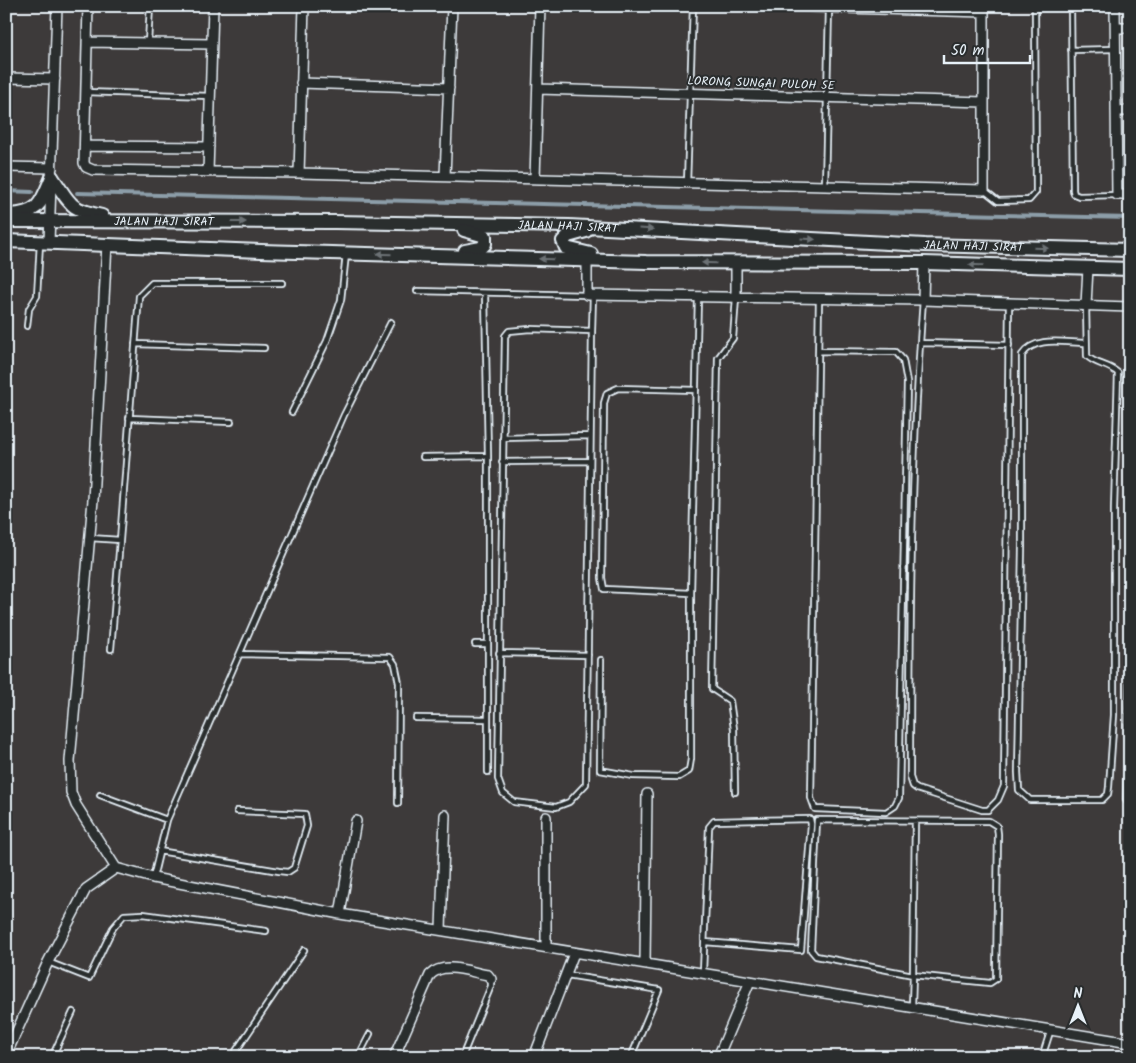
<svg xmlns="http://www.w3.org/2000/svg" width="1136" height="1063" font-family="Kalam,sans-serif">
  <rect width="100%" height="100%" fill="#3d3a3a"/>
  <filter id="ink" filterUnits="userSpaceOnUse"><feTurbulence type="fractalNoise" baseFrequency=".02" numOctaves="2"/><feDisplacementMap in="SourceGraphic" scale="10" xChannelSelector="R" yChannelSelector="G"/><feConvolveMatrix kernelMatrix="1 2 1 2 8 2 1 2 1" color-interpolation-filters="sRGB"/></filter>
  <g filter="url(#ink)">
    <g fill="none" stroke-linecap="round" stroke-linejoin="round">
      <path stroke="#8c9da8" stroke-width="4" d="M6 191 32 192
        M77 193 1130 218"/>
      <g stroke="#e8f1f8" stroke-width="8">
        <path id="lane" d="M1071 6 1073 190 1074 194 1079 196 1117 195
          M148 43 150 6
          M1071 50 1115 49
          M85 92 210 96
          M687 183 693 6
          M825 186 829 8
          M984 190 998 201 1029 200 1036 192 1035 6
          M417 291 587 295
          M485 293 488 456V772
          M923 300C911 459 910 618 910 777L913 786 917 789 982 810H988L998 800 1004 786 1009 303
          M1086 305 1087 356C1096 365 1108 364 1118 373L1114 508V715L1109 787 1108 794 1102 800H1030L1019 790 1018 772 1022 548V355C1035 335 1065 343 1086 343
          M27 326 29 309 37 296 40 243
          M530 329 592 331 586 784 569 802 556 807 514 802 503 793 498 779 505 336 509 331Z
          M592 331 593 295
          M920 343 1009 345
          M135 344 264 348
          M819 351 896 352 903 360 907 382 899 798 895 806 886 812 815 809 811 798 819 299
          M292 412 327 341 341 300 346 254
          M129 418 231 422
          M503 438 590 436
          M423 457 488 456
          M502 462 589 461
          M90 538 120 540 111 649
          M120 540 139 296 152 283H282
          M691 593 604 589 602 578 604 403 607 393 618 388 696 390
          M475 644H487
          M499 653 588 655
          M240 654 390 657 395 664 399 683 398 803
          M601 660 600 770 633 776 679 777 689 771 691 759V593L698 298
          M1130 664 1126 799 1130 806
          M416 718 487 719
          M735 792 734 729 730 701 712 689 718 358 733 338 736 298
          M100 795 167 820
          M159 851 279 871 288 872 294 868 307 826 305 814 237 811
          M153 878 167 820 344 415 391 322
          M48 962 89 978 113 928 124 915 143 914 266 931
          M703 972 709 827 714 821 810 819 811 824 801 950 705 942
          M567 975 659 990 631 1057
          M912 1006 913 975 990 983 996 979 998 834 997 826 989 821 817 820 811 950 816 956 913 975 915 821
          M52 1057 73 1012
          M235 1057 236 1051 304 950
          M358 1057 370 1034
          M462 1057 491 986V979
          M1042 1057 1051 1029"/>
      </g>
      <g stroke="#e8f1f8" stroke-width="12">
        <path id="street" d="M88 6 84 163 86 167 93 170 299 173 984 190V6
          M772 6 984 12
          M1115 6 1117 195H1130
          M1116 28H1130
          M87 42 212 44
          M6 78 55 79
          M301 83 449 88
          M538 89 984 102
          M1116 111H1130
          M85 146 209 147
          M6 167 52 168
          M208 172 213 6
          M299 173 304 6
          M445 176 452 6
          M535 179 540 6
          M49 242 57 6
          M107 244 93 500 70 761 71 792 76 805 116 868 153 878 340 914 1130 1043
          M587 260V295L923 300
          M736 263V298
          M924 263 923 300 1130 307
          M1086 305 1088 268
          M340 914 356 821
          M441 929 445 815
          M546 946V817
          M645 963 647 794
          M6 1055 48 962 86 889 116 868
          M394 1057 430 975C444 961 470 972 488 975L491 979
          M534 1057 574 953
          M718 1057 750 981"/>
      </g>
      <g stroke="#e8f1f8" stroke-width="16">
        <g id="secondary">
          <path d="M52 177C71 204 68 209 102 216"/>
          <path d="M10 215C40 213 41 203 52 177"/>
          <path id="s1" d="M6 221 335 222 569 226 925 245 1130 250"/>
          <path d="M464 230 485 236V244L481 248 465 251"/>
          <path d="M586 231 568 236 563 241 566 248 591 254"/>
          <path d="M6 241 261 251 646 262 924 263 1130 269"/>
        </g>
      </g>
      <use href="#lane" stroke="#2a2d2e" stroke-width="4.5"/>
      <use href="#street" stroke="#2a2d2e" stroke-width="9"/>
      <use href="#secondary" stroke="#2a2d2e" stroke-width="12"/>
    </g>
    <defs><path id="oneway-solid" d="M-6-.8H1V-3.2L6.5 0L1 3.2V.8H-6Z" transform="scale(1.25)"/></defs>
    <g fill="#6c7275">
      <use href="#oneway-solid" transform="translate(239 222)"/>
      <use href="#oneway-solid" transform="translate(646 229) rotate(4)"/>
      <use href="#oneway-solid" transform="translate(808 239) rotate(3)"/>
      <use href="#oneway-solid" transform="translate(1041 248) rotate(2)"/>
      <use href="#oneway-solid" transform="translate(384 254) rotate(-179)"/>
      <use href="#oneway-solid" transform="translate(546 259) rotate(-178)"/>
      <use href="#oneway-solid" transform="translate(709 263) rotate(-179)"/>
      <use href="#oneway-solid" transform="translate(976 265) rotate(-178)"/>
    </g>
  </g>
  <g text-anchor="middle" stroke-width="4" stroke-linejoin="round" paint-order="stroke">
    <g font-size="12" fill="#e8f1f8" stroke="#2a2d2e">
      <text transform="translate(761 83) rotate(2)" y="4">LORONG SUNGAI PULOH 5E</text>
      <text dy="4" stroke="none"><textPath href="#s1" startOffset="158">JALAN HAJI SIRAT</textPath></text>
      <text dy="4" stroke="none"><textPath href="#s1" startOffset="562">JALAN HAJI SIRAT</textPath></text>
      <text dy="4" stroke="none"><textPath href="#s1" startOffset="968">JALAN HAJI SIRAT</textPath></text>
    </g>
  </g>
  <rect width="1136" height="1063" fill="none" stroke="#2a2d2e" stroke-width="25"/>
  <rect x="12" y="12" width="1111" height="1038" fill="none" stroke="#e8f1f8" stroke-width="2" filter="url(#ink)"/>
  <g transform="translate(1078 1006)" stroke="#2a2d2e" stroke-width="4" paint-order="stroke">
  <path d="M0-4L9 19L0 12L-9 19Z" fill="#e8f1f8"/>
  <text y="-8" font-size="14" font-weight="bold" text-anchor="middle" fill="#e8f1f8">N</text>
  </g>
  <path d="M944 55v8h86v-8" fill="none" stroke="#e8f1f8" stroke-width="2.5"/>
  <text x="951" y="55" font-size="15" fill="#e8f1f8" stroke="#2a2d2e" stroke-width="4" paint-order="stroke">50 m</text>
</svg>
